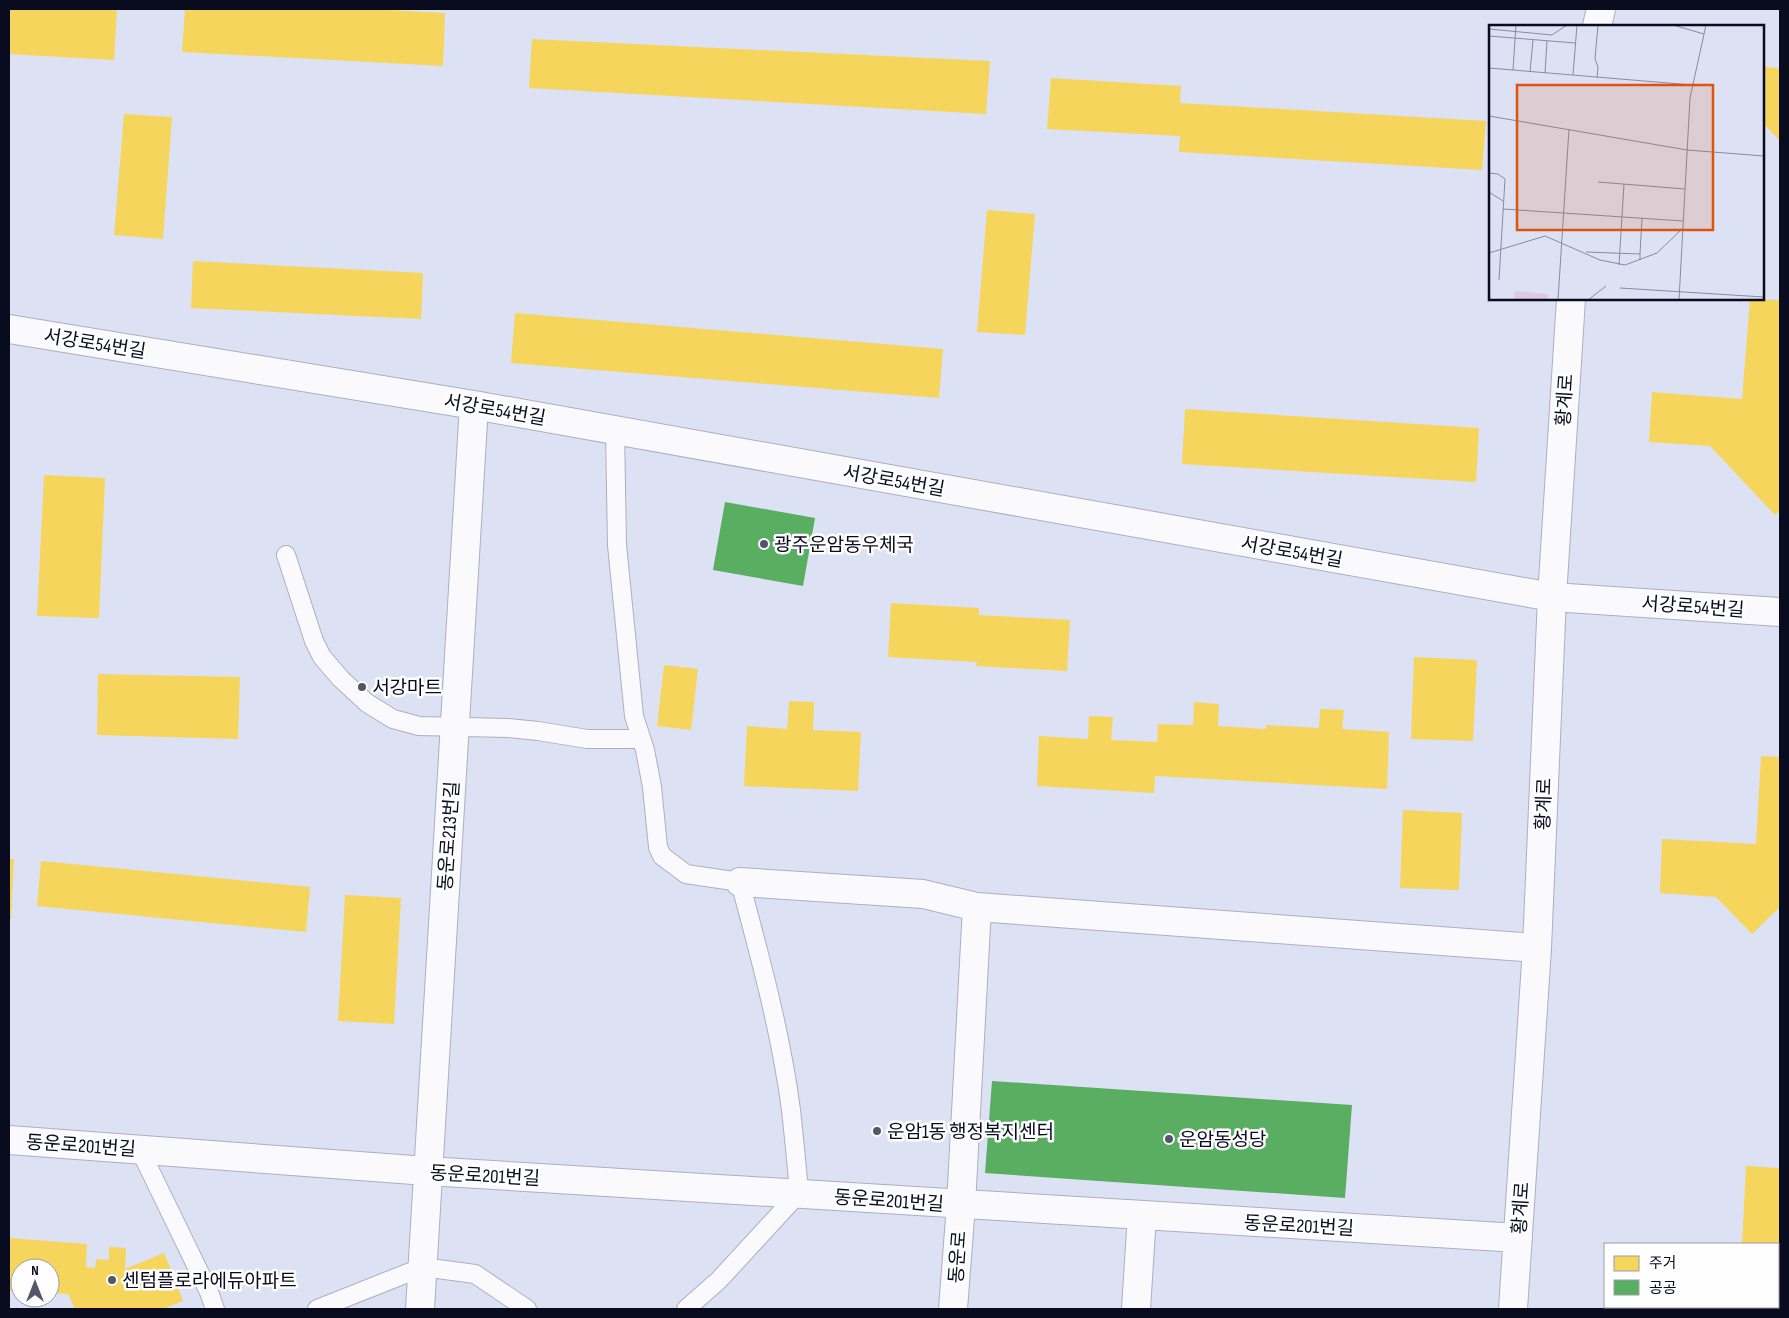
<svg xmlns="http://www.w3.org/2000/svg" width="1789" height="1318" font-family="'Sofia Sans Condensed','Noto Sans KR',sans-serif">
  <rect width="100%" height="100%" fill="#dde1f4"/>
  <path fill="#f6d55c" d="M9 9H117L114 60 9 54Z
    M185 9H369L445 13 443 66 182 52Z
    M532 39 990 61 986 114 529 88Z
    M1763 67 1780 68V141L1763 123Z
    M1051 78 1181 86 1180 103 1486 121 1482 170 1179 152 1180 136 1047 129Z
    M124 114 172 117 163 239 114 235Z
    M987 210 1035 214 1025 335 977 332Z
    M193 261 423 273 421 319 191 308Z
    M1750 299 1780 300V510L1775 515 1710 446 1649 442 1652 392 1742 399Z
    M515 313 943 349 939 398 511 363Z
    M1185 409 1479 428 1476 482 1182 464Z
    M44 475 105 478 99 618 37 616Z
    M891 603 979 608V615L1070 620 1067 671 976 666 977 662 888 657Z
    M1414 657 1477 660 1473 741 1411 739Z
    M664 665 698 669 691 730 657 726Z
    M98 674 240 677 238 739 97 735Z
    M789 701 814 702 813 730 861 732 858 791 744 786 747 726 787 729Z
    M1194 702 1219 704 1218 726 1266 729V725L1319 728 1320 709 1344 710 1342 729 1389 732 1387 789 1155 776 1154 793 1037 786 1039 736 1088 739 1089 716 1113 717 1111 740 1157 742 1158 724 1193 725Z
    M1761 756 1780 757V907L1752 934 1716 897 1660 893 1662 839 1756 844Z
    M1403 810 1462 813 1459 890 1400 888Z
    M9 859H14L11 919H9Z
    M41 861 310 887 306 932 37 906Z
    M345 895 401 898 394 1024 338 1021Z
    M1746 1166 1780 1168V1303L1778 1306V1244H1742Z
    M9 1238 87 1244 86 1267 95 1268 96 1259 109 1260V1247L126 1248 125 1269 164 1253 183 1301 163 1309H75L68 1294 50 1293V1268H20V1291H9Z
    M1702 1307H1777L1774 1309H1704Z"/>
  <path fill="#5aae61" d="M725 502 815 518 803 586 713 570Z
    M992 1081 1352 1105 1345 1198 985 1173Z"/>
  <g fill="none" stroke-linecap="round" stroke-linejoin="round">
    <g stroke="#abafc2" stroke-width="20">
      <path id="service" d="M615 430 617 545 634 716 645 750 652 787 658 847 662 856 686 874 740 882C760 957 781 1033 791 1110 794 1138 797 1166 799 1193L719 1280 686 1309
        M286 555 314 641 322 657 341 679 367 703 393 719 419 726 508 728 538 731 587 739H641
        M140 1150 209 1292 215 1309
        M317 1309 423 1267 475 1274 527 1309"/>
    </g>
    <g stroke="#abafc2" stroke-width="30">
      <path id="minor" d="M1597 26 1601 9
        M9 329 474 405 1552 597 1780 612
        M740 882 923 894 977 907 1537 948
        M9 1140 427 1171 1518 1238
        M420 1309 474 405
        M953 1309 961 1205 977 907
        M1136 1309 1142 1215
        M1513 1309 1537 948 1552 597 1571 299"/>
    </g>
    <use href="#service" stroke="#fafafd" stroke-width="18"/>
    <use href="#minor" stroke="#fafafd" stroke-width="28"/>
  </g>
  <g fill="#53566a" stroke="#fefefe" stroke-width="2">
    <circle cx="764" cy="544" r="5"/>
    <circle cx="362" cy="687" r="5"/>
    <circle cx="877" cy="1131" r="5"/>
    <circle cx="1169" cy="1139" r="5"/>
    <circle cx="112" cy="1280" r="5"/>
  </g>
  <g text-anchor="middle" stroke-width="5" stroke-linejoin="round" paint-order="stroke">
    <g font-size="19" fill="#090b1f" stroke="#fefefe">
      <text transform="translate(95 343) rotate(9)" y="7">서강로54번길</text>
      <text transform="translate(1564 400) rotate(-86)" y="7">황계로</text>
      <text transform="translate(495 409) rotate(10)" y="7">서강로54번길</text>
      <text transform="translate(894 480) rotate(10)" y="7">서강로54번길</text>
      <text transform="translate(1292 551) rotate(10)" y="7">서강로54번길</text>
      <text transform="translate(1693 606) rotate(4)" y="7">서강로54번길</text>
      <text transform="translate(1543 804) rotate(-88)" y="7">황계로</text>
      <text transform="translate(448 836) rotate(-86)" y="7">동운로213번길</text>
      <text transform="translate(81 1145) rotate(4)" y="7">동운로201번길</text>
      <text transform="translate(485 1175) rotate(3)" y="7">동운로201번길</text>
      <text transform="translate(889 1200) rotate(4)" y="7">동운로201번길</text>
      <text transform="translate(1520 1208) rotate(-86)" y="7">황계로</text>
      <text transform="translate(1299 1225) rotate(3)" y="7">동운로201번길</text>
      <text transform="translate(957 1257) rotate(-86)" y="7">동운로</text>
    </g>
    <g font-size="19" fill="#090b1f" stroke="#fefefe" text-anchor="start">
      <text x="774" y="551">광주운암동우체국</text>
      <text x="372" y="694">서강마트</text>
      <text x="887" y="1138">운암1동 행정복지센터</text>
      <text x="1179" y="1146">운암동성당</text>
      <text x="122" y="1287">센텀플로라에듀아파트</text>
    </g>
  </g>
  <g transform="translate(1489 25)">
    <rect width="275" height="275" fill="#dde1f4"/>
    <path d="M26 266 59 269V275H25Z" fill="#dfc8e3"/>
    <path fill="none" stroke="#888b9f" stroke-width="1" d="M184 0 215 9M0 4 63 10 78 0M0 11 86 18M0 43 203 60M24 45 27 0M41 47 44 15M56 48 58 16M84 50 88 0M108 53 109 42 106 34 109 0M0 91 198 125 275 131M0 148 9 149 16 154 10 255M109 157 196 164M0 167 14 176M14 184 194 196M97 227 151 229V235M0 228 56 211 111 235 136 240 168 228 194 203M151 229 153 193M130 240 135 159M131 263 275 272M69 275 80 104M99 275 117 261M190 275 201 73 217 0"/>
    <path fill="#dd550d" fill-opacity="0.15" stroke="#dd550d" stroke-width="2.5" d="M28 60H224V205H28Z"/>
    <rect width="275" height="275" fill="none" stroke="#090b1f" stroke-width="2.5"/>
  </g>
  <rect width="1789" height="1318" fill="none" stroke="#090b1f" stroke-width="20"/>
  <rect x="1604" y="1243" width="175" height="65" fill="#fefefe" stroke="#9c9da5"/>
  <rect x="1614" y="1256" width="25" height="15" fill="#f6d55c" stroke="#9c9da5"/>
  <text x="1649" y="1268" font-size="15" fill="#090b1f">주거</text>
  <rect x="1614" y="1280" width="25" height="15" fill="#5aae61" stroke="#9c9da5"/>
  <text x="1649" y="1293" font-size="15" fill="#090b1f">공공</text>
  <g transform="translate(35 1283)"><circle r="24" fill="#fefefe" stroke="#9c9da5"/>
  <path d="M0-4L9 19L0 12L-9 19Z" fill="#53566a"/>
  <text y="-8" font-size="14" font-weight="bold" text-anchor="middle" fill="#090b1f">N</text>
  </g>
</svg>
